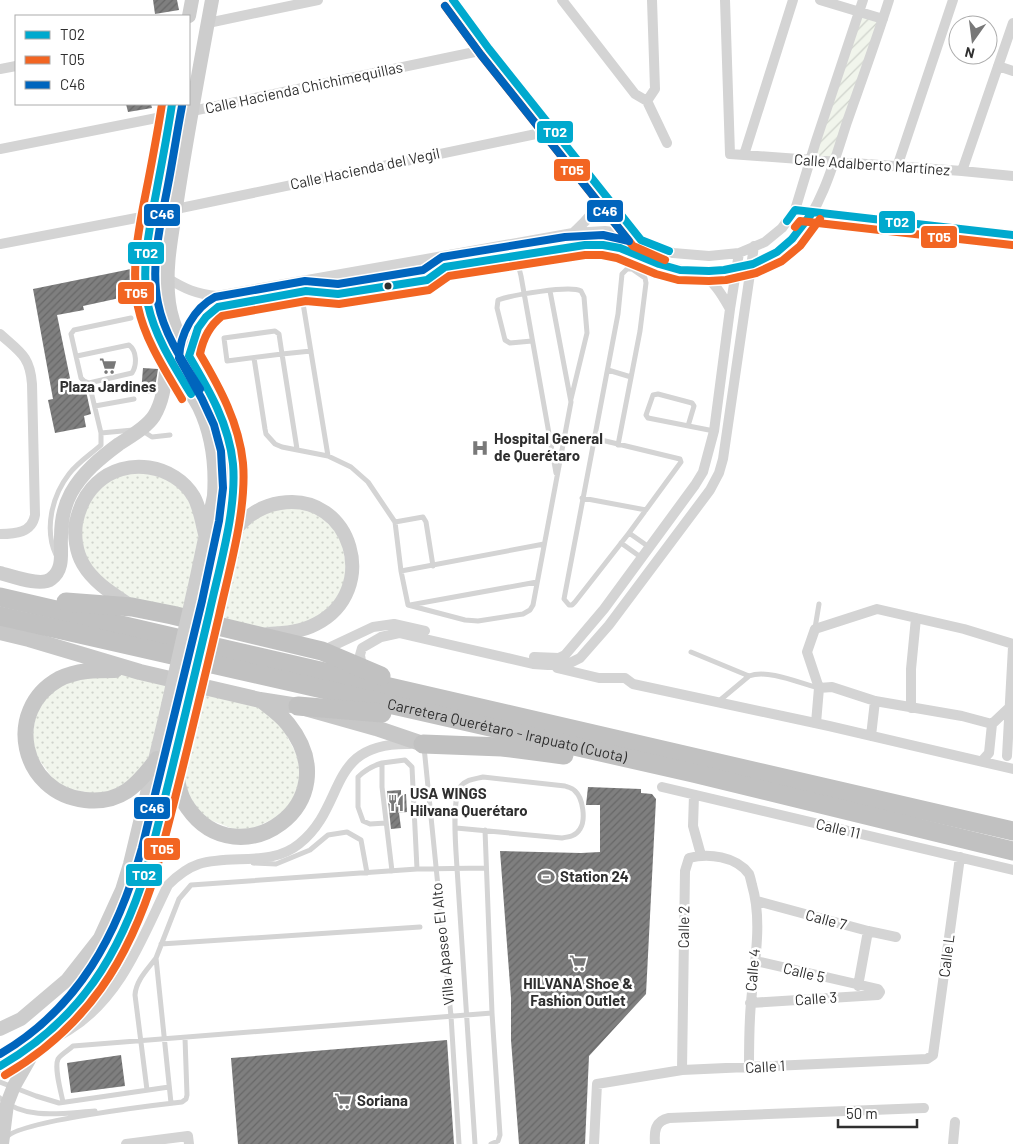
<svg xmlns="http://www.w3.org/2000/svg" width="1013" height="1144" font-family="Barlow,sans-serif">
  <defs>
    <pattern id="park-dots" width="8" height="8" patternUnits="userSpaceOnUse" patternTransform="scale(1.25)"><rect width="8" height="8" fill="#f1f5ec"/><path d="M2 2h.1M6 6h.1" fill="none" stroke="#cfd2cb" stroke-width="1.8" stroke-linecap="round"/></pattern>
    <pattern id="garden-furrows" width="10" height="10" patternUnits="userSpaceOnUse" patternTransform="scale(1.25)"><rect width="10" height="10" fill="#f1f5ec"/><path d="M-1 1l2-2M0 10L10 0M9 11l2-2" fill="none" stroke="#cfd2cb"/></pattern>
    <pattern id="building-hatch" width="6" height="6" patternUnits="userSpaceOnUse" patternTransform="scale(1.25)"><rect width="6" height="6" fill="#7f7f7f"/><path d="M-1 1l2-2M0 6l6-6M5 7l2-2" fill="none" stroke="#686868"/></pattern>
  </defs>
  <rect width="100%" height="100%" fill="#fff"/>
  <path fill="url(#park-dots)" d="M132 470 169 479 189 496 201 535 183 614 132 602 110 589 85 561 80 522 86 503 104 481Z
    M292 506 314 511 334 529 342 543 347 569 343 588 332 606 324 613 297 627 254 630 213 621C221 585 222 539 255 516 263 511 283 508 292 506Z
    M112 673 170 681 152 760 142 778 108 796 59 787 30 747 38 705 67 676Z
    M195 688 256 702 277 717 304 769 291 810 244 833 197 815 179 770Z"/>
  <path fill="url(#garden-furrows)" d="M861 17 879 21 831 159 815 158Z"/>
  <path fill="url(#building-hatch)" d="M153 0H177L179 10 155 14Z
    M126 104H151L152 108 128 112Z
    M136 268 137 288 135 293 129 296 83 306 84 310 57 315 71 383 76 382 79 392 86 391 91 414 84 416 86 427 55 433 48 400 53 399 33 289Z
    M143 368 158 369 154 394 141 393Z
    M588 787 641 789V793L652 794 656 799 646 994 589 1056 585 1144H519L511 1040V998L500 851 581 853 600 852V805H586Z
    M401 790V795L406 794 407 812 399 813 401 828 391 829 387 791Z
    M447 1040 454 1144H238L231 1058Z
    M121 1055 125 1086 71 1093 67 1063Z"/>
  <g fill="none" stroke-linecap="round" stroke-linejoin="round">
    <path stroke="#d4d4d4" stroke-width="5" d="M516 256 521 276 556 473
      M301 291 328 456
      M319 293 338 294 427 280 439 272
      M275 331 279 334 282 354 227 361 224 338Z
      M532 341 510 343 505 340 497 308 498 300C512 295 570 285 581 291L584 297 587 333 571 399
      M77 356 129 345C137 351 137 365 132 373L89 383 84 381 81 378 71 334 74 330 131 318
      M254 358 265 429 266 434 275 444 282 447 328 456 351 467 368 482 395 522 401 571 408 605 465 620 478 621 523 614 530 610 533 605 571 402 550 291
      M608 370 631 377
      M89 383 101 433 133 430
      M95 406 134 399
      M688 426 694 406 692 403 658 394 653 395 646 415 648 418 714 431
      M141 430 152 437 170 435
      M593 438 680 459 681 462 629 533 575 602 572 605H569L564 599 618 314 622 274 627 269H632L645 278 646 283 640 331 618 445
      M297 449 282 354 311 351
      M582 498 646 510
      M395 522 423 517 426 522 433 566
      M629 533 649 547
      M621 543 642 558
      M56 555C44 529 52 496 69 474 77 463 91 454 101 445V433
      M401 571 544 544
      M410 605 537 582
      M815 628 819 604
      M691 652 749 676 719 701
      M749 676C768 669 799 683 818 688
      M424 747 451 1016 459 1144
      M382 763C372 766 365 770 358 777V807L363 821 370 824 386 823
      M456 828 562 838C569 837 576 836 580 829 586 820 583 798 575 791 573 788 568 787 565 786L483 777C475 779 467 779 461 786 451 798 456 850 457 868L475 1144
      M485 830 492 1013 500 1135 498 1141 491 1144
      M253 863 276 864 310 850 328 835 347 832 361 840 367 873
      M392 871 382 787V763L405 760 412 767 417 869
      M161 944 420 927
      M0 1082 36 1096 59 1103 169 1087
      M147 1090 135 995C136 980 148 969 156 958
      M0 1098C26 1121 64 1113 95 1111
      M63 1102C61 1092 54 1068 58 1059 61 1054 69 1050 73 1046L492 1013
      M171 1103 156 958 179 899 191 885 417 869 486 868
      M7 1137C20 1121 156 1105 182 1102L186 1099 187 1095 185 1038"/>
    <path stroke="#d4d4d4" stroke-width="10" d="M453 0 489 49 640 239
      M562 0 635 94 647 101
      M725 0 730 154 962 171 1013 176
      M820 0 883 19
      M208 23 318 0
      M998 66 1013 71
      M0 69 16 66
      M647 101 655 89 652 0
      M647 101 667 143
      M0 149 212 107 489 49
      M744 155 793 0
      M897 167 953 0
      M962 171 1013 23
      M176 209 555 130
      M795 210 830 215 1013 235
      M573 233C595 212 598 212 593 181
      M0 244 152 215
      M167 278C185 289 196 294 217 296L573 233 605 231 622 233 673 253 709 256 739 253 765 242 782 228 795 210 816 141 863 0
      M730 309 739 253
      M0 334C20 352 30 356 32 384L35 515C32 533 15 534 0 534
      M189 356C194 334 198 320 218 307L306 291 582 245C589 245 597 244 605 245 637 248 664 272 699 272 734 272 772 263 796 236 822 207 835 159 847 122 861 82 876 41 889 0
      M322 651 373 627 394 624 425 631
      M534 657 559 658 565 655 604 609 695 485 703 472 714 431 730 309C721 293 714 281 698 272
      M362 667 360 655 362 648 381 637 399 633 533 664 548 665 568 664 580 658 609 625 710 490 719 473 723 459 754 246
      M557 668 599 678H625L633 684 829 726 1013 769
      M819 688 832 687 875 701 962 716 992 724
      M911 708V669L916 618
      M816 723 819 688 807 652 815 629 877 609 964 629 1013 644
      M871 736 875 701
      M1007 756 1013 647
      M982 761 989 753 992 724 1010 707
      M662 787 1013 870
      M694 795 693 826 701 855
      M757 901 868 931 896 937
      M756 961 878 989 880 992
      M858 986 868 931
      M750 1003 878 995 880 992
      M40 1042C52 1040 59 1036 69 1030 121 998 142 938 168 885 177 876 187 868 199 864 232 854 271 867 299 844 348 805 325 742 410 744
      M682 1070 685 871 689 858C708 853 736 856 749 874 750 876 751 881 752 885 763 922 754 964 751 1003 749 1024 749 1046 749 1068
      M126 1144 188 1136 189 1144
      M594 1144 597 1084 682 1070 927 1059 933 1055 960 857
      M655 1144C654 1131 655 1121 669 1118L924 1108
      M953 1144 955 1122"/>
    <path stroke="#cdcdcd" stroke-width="14" d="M212 0C200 65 188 129 178 194 173 230 164 266 169 303 174 339 197 366 214 398 246 460 229 521 215 586
      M189 16 192 0
      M172 104C167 134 162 163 156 193 150 229 140 270 149 306 153 323 160 344 169 359 179 375 190 390 199 407 212 434 216 466 214 496L196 581
      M226 541C240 522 255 507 280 503 352 491 381 591 316 624 301 632 285 633 268 634
      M0 573C12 576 41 587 51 579 65 569 60 551 61 537 61 522 64 506 71 493 82 473 100 458 119 444 131 436 146 428 154 416 165 398 165 376 168 357
      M131 606C113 594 94 583 83 564 76 552 74 536 76 523 79 508 86 493 97 483 125 456 175 464 194 497 200 508 202 522 205 534
      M0 1029 21 1019 67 980 100 938 122 890 130 864 166 714
      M0 1066C18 1056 39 1044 54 1030 139 948 159 826 184 716
      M2 1144 7 1104 14 1086 39 1042"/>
    <path stroke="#c7c7c7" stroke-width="16" d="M0 632 29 639 140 672 260 700 298 706 376 728 423 744
      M115 670C96 670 77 670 59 679 3 710 21 793 85 800 120 804 137 786 157 759
      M175 757C176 774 177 793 188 808 238 880 352 804 288 724 281 715 271 708 262 701"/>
    <g stroke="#c1c1c1" stroke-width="19">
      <path d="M0 597 1013 831"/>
      <path d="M66 602 132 607 172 615 322 651 381 676"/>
      <path id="s1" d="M0 616 693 773 1013 851"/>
      <path d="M298 706 382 713"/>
      <path d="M423 744 502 747 564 755"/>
    </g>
    <path stroke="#cdcdcd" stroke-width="14" d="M166 714 196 581
      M184 716 215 586"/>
    <g stroke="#fff" stroke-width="11">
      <path id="bus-1" d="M453 0 489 49 641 240 669 251
        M172 104C168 130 163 157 158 183 151 222 140 265 148 305 155 337 174 366 191 394
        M787 221 795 210 1013 235
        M0 1066C80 1020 120 955 147 868 169 784 189 699 209 614 219 568 237 510 233 464 229 424 209 390 189 356L198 328 206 317 218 307 306 291 338 294 427 280 445 267 585 245H603L620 248 659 264 680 270 709 271 724 270 753 264 777 252 792 239 812 213"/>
    </g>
    <g stroke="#fff" stroke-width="11">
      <path id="bus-2" d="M445 6 481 55 633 246 665 260
        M162 104C158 130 153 156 148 182 140 222 130 266 138 307 145 340 165 370 182 399
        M795 227 800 221 1012 245
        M5 1075C87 1027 129 960 156 871 179 787 199 701 219 616 229 570 247 510 243 463 239 423 220 388 200 354 203 339 209 326 222 316L306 301 339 304 429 290 449 276 585 255H602L617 258 656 274 678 280 709 281 726 280 756 273 782 261 800 246 820 219"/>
    </g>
    <g stroke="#fff" stroke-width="11">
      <path id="bus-3" d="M182 106C177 132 173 159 168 185 161 222 150 265 158 303 164 334 183 362 200 389
        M0 1054C79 1008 118 934 142 848L202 601 219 521 223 488 221 451 214 425 202 399 179 358C180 334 194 308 215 297L305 281 338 284 423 270 442 257 565 237 603 235 629 241 481 55 445 6"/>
    </g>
    <use href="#bus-1" stroke="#00a9ce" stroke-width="8"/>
    <use href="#bus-2" stroke="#f26522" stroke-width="8"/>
    <use href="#bus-3" stroke="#0065bd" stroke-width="8"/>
  </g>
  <defs>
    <g id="supermarket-bare" transform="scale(1.35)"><path d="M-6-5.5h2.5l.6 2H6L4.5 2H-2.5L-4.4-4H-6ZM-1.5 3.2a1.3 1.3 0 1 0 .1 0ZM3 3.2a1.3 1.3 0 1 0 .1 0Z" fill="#787878" stroke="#fff" stroke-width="2.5" paint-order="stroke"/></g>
    <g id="hospital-bare" transform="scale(1.35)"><path d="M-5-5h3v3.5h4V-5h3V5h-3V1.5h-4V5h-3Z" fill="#787878" stroke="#fff" stroke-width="2.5" paint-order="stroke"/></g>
    <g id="restaurant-bare" transform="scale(1.35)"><path d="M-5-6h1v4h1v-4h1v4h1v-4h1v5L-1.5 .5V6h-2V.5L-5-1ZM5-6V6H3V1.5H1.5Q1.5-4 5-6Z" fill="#787878" stroke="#fff" stroke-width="2.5" paint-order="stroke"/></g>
    <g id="stadium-bare" transform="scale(1.35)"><path d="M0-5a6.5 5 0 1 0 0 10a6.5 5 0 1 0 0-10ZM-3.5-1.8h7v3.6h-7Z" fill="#787878" stroke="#fff" stroke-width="2.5" paint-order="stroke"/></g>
  </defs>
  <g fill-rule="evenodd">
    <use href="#supermarket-bare" x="108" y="366"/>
    <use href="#hospital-bare" x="480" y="448"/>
    <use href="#restaurant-bare" x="396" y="803"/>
    <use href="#stadium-bare" x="546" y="877"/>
    <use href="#supermarket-bare" x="578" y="963"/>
    <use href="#supermarket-bare" x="343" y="1101"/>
  </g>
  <circle fill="#2f2f2f" stroke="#fff" stroke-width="2" cx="388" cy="286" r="4.5"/>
  <g text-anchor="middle" stroke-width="5" stroke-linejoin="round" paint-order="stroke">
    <g font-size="15" fill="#2f2f2f" stroke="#fff">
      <text transform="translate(304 88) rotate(-12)" y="5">Calle Hacienda Chichimequillas</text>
      <text transform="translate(872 165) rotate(4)" y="5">Calle Adalberto Martínez</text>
      <text transform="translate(365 169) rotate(-12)" y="5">Calle Hacienda del Vegil</text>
      <text dy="5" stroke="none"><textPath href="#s1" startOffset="520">Carretera Querétaro - Irapuato (Cuota)</textPath></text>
      <text transform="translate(838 829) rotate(13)" y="5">Calle 11</text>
      <text transform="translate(826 920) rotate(15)" y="5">Calle 7</text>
      <text transform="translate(684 927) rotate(-89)" y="5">Calle 2</text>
      <text transform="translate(443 944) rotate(-96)" y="5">Villa Apaseo El Alto</text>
      <text transform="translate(947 956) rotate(-83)" y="5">Calle L</text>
      <text transform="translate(753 970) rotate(-85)" y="5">Calle 4</text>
      <text transform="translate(804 973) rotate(14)" y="5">Calle 5</text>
      <text transform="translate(816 999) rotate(-4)" y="5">Calle 3</text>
      <text transform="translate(765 1067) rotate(-3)" y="5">Calle 1</text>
    </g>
    <g font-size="15" font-weight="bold" fill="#2f2f2f" stroke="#fff" text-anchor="start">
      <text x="108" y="392" text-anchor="middle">Plaza Jardines</text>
      <text x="494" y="444">Hospital General<tspan x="494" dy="17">de Querétaro</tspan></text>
      <text x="410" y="799">USA WINGS<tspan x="410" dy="17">Hilvana Querétaro</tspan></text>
      <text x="560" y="882">Station 24</text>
      <text x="578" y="989" text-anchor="middle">HILVANA Shoe &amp;<tspan x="578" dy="17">Fashion Outlet</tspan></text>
      <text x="357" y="1106">Soriana</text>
    </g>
  </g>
  <g stroke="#fff" stroke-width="2">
    <rect x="536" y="120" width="38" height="24" rx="5" fill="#00a9ce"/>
    <rect x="553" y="158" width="38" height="24" rx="5" fill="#f26522"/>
    <rect x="586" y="199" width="38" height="24" rx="5" fill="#0065bd"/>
    <rect x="143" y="203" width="38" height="24" rx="5" fill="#0065bd"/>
    <rect x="878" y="210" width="38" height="24" rx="5" fill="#00a9ce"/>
    <rect x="920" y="225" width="38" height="24" rx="5" fill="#f26522"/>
    <rect x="127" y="241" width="38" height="24" rx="5" fill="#00a9ce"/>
    <rect x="117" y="281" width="38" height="24" rx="5" fill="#f26522"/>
    <rect x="133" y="796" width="38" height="24" rx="5" fill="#0065bd"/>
    <rect x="143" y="837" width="38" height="24" rx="5" fill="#f26522"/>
    <rect x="125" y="863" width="38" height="24" rx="5" fill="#00a9ce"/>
  </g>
  <g font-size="14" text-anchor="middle" font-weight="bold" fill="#fff">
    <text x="555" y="137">T02</text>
    <text x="572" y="175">T05</text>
    <text x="605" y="216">C46</text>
    <text x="162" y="219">C46</text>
    <text x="897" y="227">T02</text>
    <text x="939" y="242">T05</text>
    <text x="146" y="258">T02</text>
    <text x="136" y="298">T05</text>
    <text x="152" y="813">C46</text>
    <text x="162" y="854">T05</text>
    <text x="144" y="880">T02</text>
  </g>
  <rect x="15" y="15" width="175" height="90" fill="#ffffff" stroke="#acacac"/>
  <rect x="25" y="31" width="25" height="8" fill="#00a9ce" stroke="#acacac"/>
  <text x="60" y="40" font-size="15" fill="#2f2f2f">T02</text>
  <rect x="25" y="56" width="25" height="8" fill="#f26522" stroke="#acacac"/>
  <text x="60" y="65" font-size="15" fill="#2f2f2f">T05</text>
  <rect x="25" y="81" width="25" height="8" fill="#0065bd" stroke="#acacac"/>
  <text x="60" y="90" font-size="15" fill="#2f2f2f">C46</text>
  <g transform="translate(973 40) rotate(194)"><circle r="24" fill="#ffffff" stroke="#acacac"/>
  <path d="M0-4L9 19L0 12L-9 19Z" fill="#787878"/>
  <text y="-8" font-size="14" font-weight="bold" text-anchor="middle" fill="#2f2f2f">N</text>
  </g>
  <path d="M838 1119v8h79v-8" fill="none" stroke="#2f2f2f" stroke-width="2.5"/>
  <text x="846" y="1119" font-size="15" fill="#2f2f2f" stroke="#ffffff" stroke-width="4" paint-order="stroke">50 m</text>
</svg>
